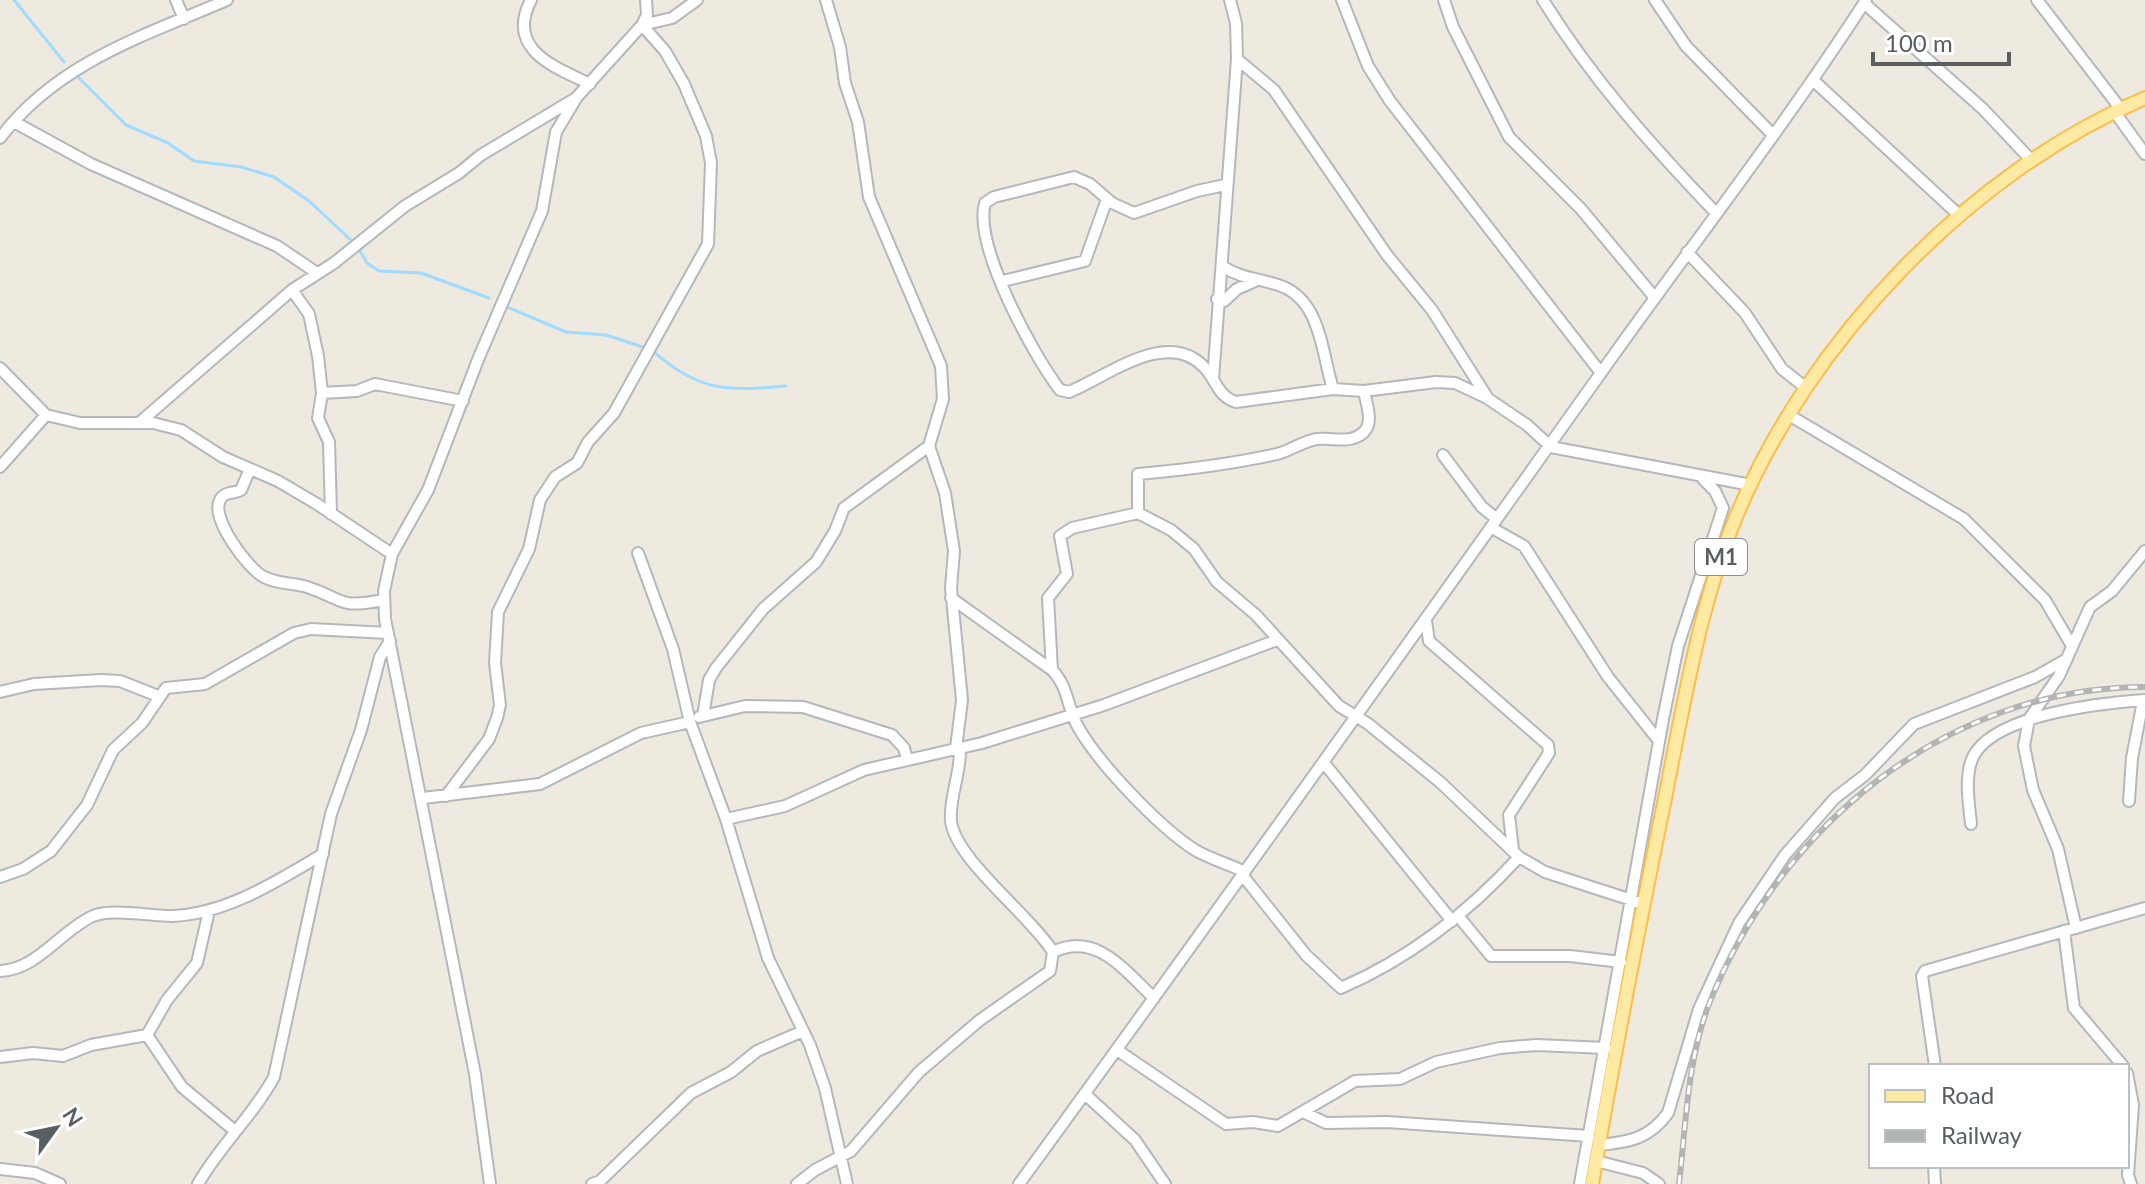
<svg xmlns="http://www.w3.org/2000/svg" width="2145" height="1184" font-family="Lato,sans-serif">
  <rect width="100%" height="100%" fill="#eeeae0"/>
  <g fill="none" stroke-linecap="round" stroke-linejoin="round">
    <path stroke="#9fdcff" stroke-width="3" d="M14 0 64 62
      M74 73 126 125 168 143 194 161 241 167 274 177 309 201 353 242
      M360 251 367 263 379 271 421 273 489 298
      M507 307 566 332 606 335 646 348
      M653 351C699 392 726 391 786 386"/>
    <g stroke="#b4b8bc" stroke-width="14">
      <path id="minor" d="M176 0 184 19
        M531 0C505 50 555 67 590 84
        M826 0 840 47 845 83 858 122 869 197 941 366 943 399 929 446 945 493 954 551 951 588 962 700 956 748
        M1230 0 1236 23 1237 59 1274 90 1387 255 1432 310 1487 397
        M1342 0 1368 66 1390 101 1601 373
        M1444 0 1453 27 1509 137 1581 209 1655 298
        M1543 0C1592 79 1652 146 1716 213
        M1655 0 1686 46 1773 135
        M2037 0 2120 108
        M1864 3 1983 109 2032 161
        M642 25 672 18 697 0
        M1814 81 1960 216
        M2114 111 2145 154
        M14 122 91 164 277 246 317 273
        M0 138C57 63 143 36 227 0
        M1225 185 1197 191 1134 213 1112 203 1090 184 1074 177 994 197 985 203C973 245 1033 355 1060 390L1069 392C1108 376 1167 328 1204 367 1216 379 1217 396 1236 402L1333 389 1364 391 1436 382 1455 383 1487 398 1527 425 1551 447 1751 485
        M1687 252 1745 313 1782 369 1806 388
        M1222 266C1240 278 1255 278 1275 284 1321 296 1321 351 1333 389
        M1003 281 1085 261 1107 199
        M292 290 309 314 318 356 322 393 318 418 329 442 331 514
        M1217 299 1224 301 1237 289 1255 281
        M0 368 46 415 80 423H153L181 430 223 457 278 481 317 504 392 554
        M1213 379 1237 59
        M322 393 357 391 375 384 463 401
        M1789 415 1964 519 2045 600 2072 646
        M139 423 292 290 334 263 405 206 459 173 481 155 576 98
        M1443 455 1482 507 1497 519
        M0 467 46 415
        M250 469 241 490C234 494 224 491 220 500 210 518 248 569 264 577 277 584 294 583 307 587 347 600 336 609 384 600
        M1138 513V474C1184 470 1231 464 1277 454 1290 451 1303 441 1317 439 1333 437 1350 445 1364 432 1374 422 1366 403 1364 391
        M1492 528 1524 546 1608 677 1659 741
        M638 553 673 649 690 722 726 819 768 958 810 1045 825 1088 847 1184
        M951 598 1052 670C1068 686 1067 706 1077 725 1097 762 1159 827 1195 850 1210 859 1229 864 1245 872
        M1426 621 1429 641 1548 745 1549 753 1509 815 1513 850
        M1052 670 1048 598 1067 574 1060 536 1072 528 1138 513 1171 530 1194 549 1217 582 1256 615 1339 706 1367 723 1440 782 1519 857 1545 872 1644 904
        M0 692 34 684 101 680 120 681 158 696
        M703 716 709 680 716 668 763 609 816 562 835 531 844 508 929 446
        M699 717 745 706 803 707 892 735 904 748 907 759
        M960 748C961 773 949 797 951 821 955 859 1030 915 1053 952 1096 931 1124 970 1154 998
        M1324 763 1452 921
        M446 796 489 739 497 718 500 705 495 663 498 612 529 549 540 500 555 477 577 463 588 442 614 413 708 244 711 163 706 136 684 84 665 51 642 25
        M423 798 540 784 641 733 690 722
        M2129 801 2132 758 2143 701
        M726 819 785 806 864 770 982 743 1104 705 1277 640
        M1971 824C1969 804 1964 776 1973 757 1994 714 2103 703 2145 700
        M1243 876 1306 955 1341 988C1410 958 1469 912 1519 857
        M0 877 23 869 51 851 87 805 113 750 142 723 166 688 205 684 294 633 311 629 388 633
        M209 911 197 963 167 1000 147 1035 182 1087 235 1131
        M1459 917 1491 956H1570L1621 962
        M2076 928 2058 849 2033 790 2024 746 2029 719 2059 676 2090 607 2112 591 2145 551
        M2064 931 2074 1008 2123 1066
        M0 971C37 970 60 931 93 916 111 908 150 916 172 916 227 914 277 881 323 854
        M1117 1050 1226 1124 1253 1122 1278 1126 1355 1081 1400 1079 1436 1062 1500 1048 1536 1045 1606 1048
        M0 1057 33 1053 63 1056 91 1045 147 1035
        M1935 1066 1922 976 1925 971 2145 908
        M2127 1073 2133 1105 2128 1175 2131 1184
        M1085 1094 1135 1140 1165 1184
        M1303 1112 1326 1123 1387 1122 1589 1136
        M1599 1145C1629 1142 1649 1139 1668 1113L1699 1009 1739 923 1785 855 1835 798 1865 775 1914 724 2035 677 2067 659
        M1596 1161 1643 1173 1659 1184
        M1934 1166 1935 1184
        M0 1169 35 1173 60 1184
        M198 1184C220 1145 253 1116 274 1077L331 814 361 730 380 657 390 641
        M490 1184 475 1074 385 619 384 591 392 554 428 490 479 357 542 211 556 132 577 97 642 25 647 15 646 0
        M592 1184 600 1181 691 1093 731 1072 757 1051 803 1031
        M797 1184 815 1170 851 1151 919 1072 980 1020 1050 971 1053 952
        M1019 1184C1216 914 1409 642 1603 370 1691 246 1784 127 1866 0
        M1580 1184 1663 719 1678 646 1723 508 1715 491 1703 479"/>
    </g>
    <g stroke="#fbbe4c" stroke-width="16">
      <path id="major" d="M1592 1184C1614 1055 1639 926 1665 798 1684 703 1699 607 1736 517 1808 342 1970 172 2145 98"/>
    </g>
    <use href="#minor" stroke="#fff" stroke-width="10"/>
    <use href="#major" stroke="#ffeaa4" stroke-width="12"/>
    <g stroke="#b3b4b4" stroke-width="6">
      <path id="rail" d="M1679 1184C1686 1124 1687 1062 1709 1004 1780 826 1948 687 2145 687"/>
    </g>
    <use href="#rail" stroke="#fff" stroke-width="3" stroke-dasharray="9" stroke-linecap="butt"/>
  </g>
  <g text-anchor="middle" stroke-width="6" stroke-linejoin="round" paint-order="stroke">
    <rect fill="#fff" stroke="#8b8e92" stroke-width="2" x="1695" y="539" width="52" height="36" rx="6"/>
    <g font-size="22" font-weight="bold" fill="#595e63">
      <text x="1721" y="565">M1</text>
    </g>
  </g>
  <rect x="1869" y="1064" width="260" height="104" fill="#ffffff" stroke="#bdbfc1" stroke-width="2"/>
  <rect x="1885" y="1090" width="40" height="12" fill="#ffeaa4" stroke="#bdbfc1" stroke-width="2"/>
  <text x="1941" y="1104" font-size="24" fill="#595e63">Road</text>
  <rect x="1885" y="1130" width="40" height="12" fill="#b3b4b4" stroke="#bdbfc1" stroke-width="2"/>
  <text x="1941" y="1144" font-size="24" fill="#595e63">Railway</text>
  <g transform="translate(56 1128) rotate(57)" stroke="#ffffff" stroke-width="6" paint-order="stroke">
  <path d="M0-6L14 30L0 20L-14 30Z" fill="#595e63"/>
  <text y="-12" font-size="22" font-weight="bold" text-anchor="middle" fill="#595e63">N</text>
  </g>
  <path d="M1873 52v12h136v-12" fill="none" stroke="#595e63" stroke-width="4"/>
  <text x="1885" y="52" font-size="24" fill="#595e63" stroke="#ffffff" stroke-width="6" paint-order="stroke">100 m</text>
</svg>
